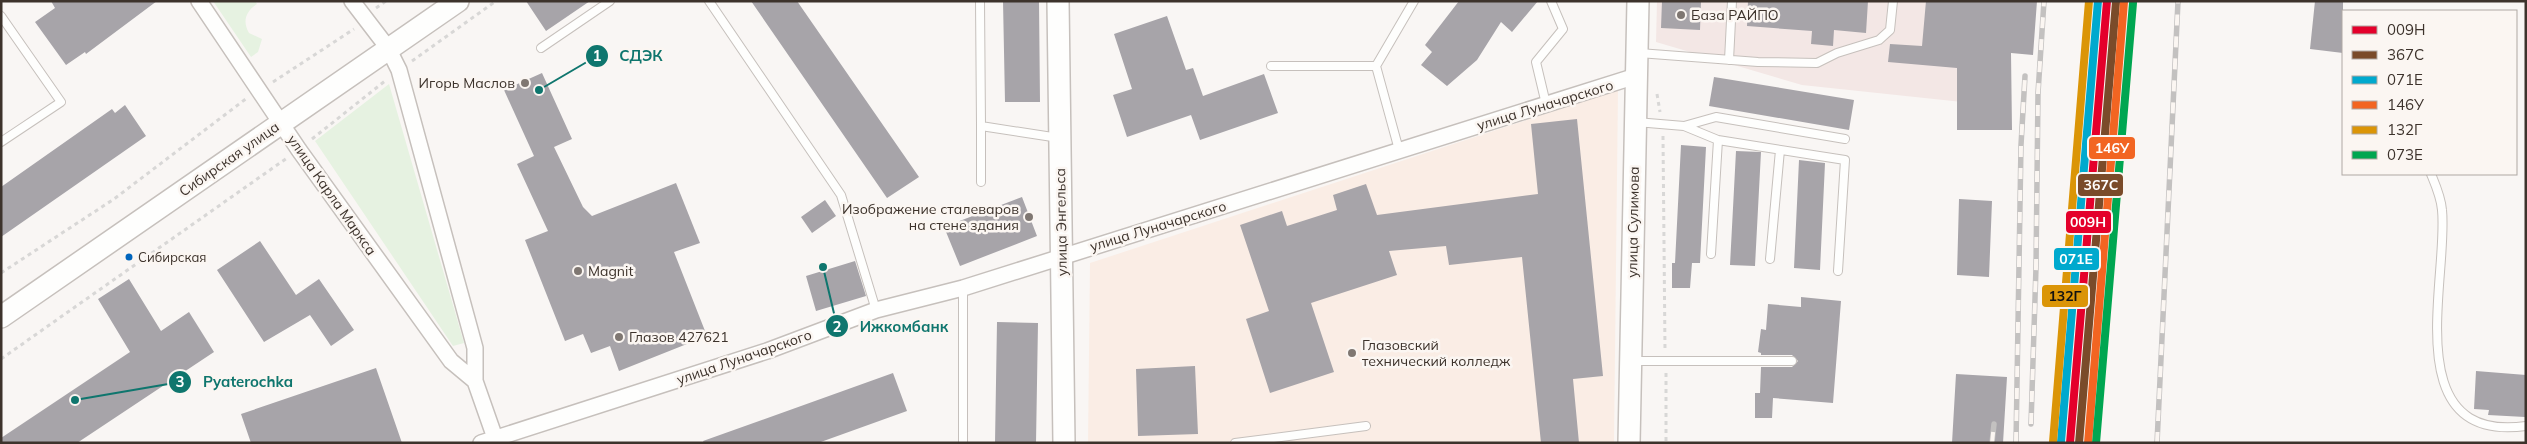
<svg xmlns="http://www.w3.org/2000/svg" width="2527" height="444" font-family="Mulish,sans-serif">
  <rect width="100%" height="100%" fill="#f9f6f4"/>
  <path fill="#f3e7e5" d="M1657 1H2009L2000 106 1802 85 1656 42Z"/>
  <path fill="#faede5" d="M1618 90 1614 443H1088L1090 263Z"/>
  <path fill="#e6f2e1" d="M213 1H255L257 4C246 11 242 21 249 33L262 39 258 52 251 57Z
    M389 84 464 343 453 346 315 141Z"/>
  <path fill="#a7a4a9" d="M51 1H157L86 54 85 52 66 65 35 22 55 8Z
    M526 1H590L546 31Z
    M751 1H797L919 177 887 198Z
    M1003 1H1039L1040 102H1005Z
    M1459 1H1538L1512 32 1501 22 1477 60 1447 86 1421 65 1432 52 1425 45Z
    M1662 1H1701L1700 30 1661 28Z
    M1748 1H1868L1866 33 1834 30 1833 46 1811 44 1812 31 1747 26Z
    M1926 1H2037L2033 55 2011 53 2012 130H1957V68L1888 62 1890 44 1922 46Z
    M2315 1H2343V53L2310 49Z
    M1167 16 1186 70 1193 68 1203 96 1264 74 1278 113 1200 140 1191 115 1127 137 1113 95 1132 89 1114 34Z
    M542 73 572 139 554 147 583 207 592 216 676 183 700 243 674 252 707 336 619 371 610 346 591 353 583 334 565 341 525 240 548 231 517 164 534 156 504 90Z
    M1714 77 1854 100 1849 130 1709 106Z
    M125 105 146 136 1 237V187L112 109 115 113Z
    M1577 119 1603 376 1573 379 1579 443H1541L1522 257 1449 265 1446 246 1389 251 1397 275 1311 303 1334 372 1270 393 1246 319 1269 311 1240 225 1282 211 1287 226 1337 210 1333 195 1366 184 1377 215 1538 194 1531 124Z
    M1681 145 1706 147 1700 263H1692L1690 288H1672V263H1675Z
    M1736 151 1761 152 1755 266 1730 265Z
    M1799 160 1825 163 1820 270 1794 268Z
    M1022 197 1037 236 960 266 944 227Z
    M1959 199 1992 201 1989 277 1957 275Z
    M825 200 836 216 812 233 801 217Z
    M260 241 296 295 319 279 354 330 331 346 310 315 264 342 217 270Z
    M855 261 866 296 816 311 806 276Z
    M129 279 161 331 189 312 214 352 77 443H1V438L130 352 98 299Z
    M1801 297 1841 301 1833 403 1773 398 1772 418H1755V393H1760L1761 367H1792L1798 361 1792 355H1761V353L1758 352 1761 329 1766 330 1768 304 1801 307Z
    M997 322 1038 323 1036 443H995Z
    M1195 366 1198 434 1138 436 1136 369Z
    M376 368 402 443H251L241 414Z
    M2476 371 2526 375 2525 417 2488 415 2489 410 2474 409Z
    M893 373 907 411 818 443H704L703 441Z
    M1956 374 2007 377 2003 443H1952Z"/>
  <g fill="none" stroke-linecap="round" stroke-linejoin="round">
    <g stroke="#c6c0bc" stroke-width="10">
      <path id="service" d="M709 1 841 195 876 310
        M980 1 981 126 1059 138
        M1 16 61 102 1 142
        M541 48 610 1
        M1639 53 1758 62 1817 63 1837 53 1879 40 1890 30 1893 1
        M1729 60 1732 1
        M1271 66H1376
        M1546 104 1536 62 1563 29 1551 1
        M1636 122 1684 126 1718 140 1845 160 1838 271
        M1684 126 1716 117 1845 139
        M1399 150 1376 66 1414 1
        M2431 174C2436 186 2441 197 2442 210 2449 277 2396 444 2526 426
        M981 182V126
        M1711 254 1718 140
        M1770 259 1780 150
        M1632 361H1792
        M963 443V288
        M1235 443 1366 426"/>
    </g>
    <g stroke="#c6c0bc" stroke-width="18">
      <path id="minor" d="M199 1 299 150 451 361 475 381
        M352 1 388 48 399 70 475 348V381L495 438
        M481 443 767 351 876 310 963 288 1636 76"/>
    </g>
    <g stroke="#c6c0bc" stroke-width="24">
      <path id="secondary" d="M1058 1 1064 443
        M1 317 458 1
        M1629 443 1638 1"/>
    </g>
    <path stroke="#d8d7d6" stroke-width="3" stroke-dasharray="4 4" stroke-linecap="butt" d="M376 8 386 1
      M412 61 496 1
      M273 82 354 29
      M1657 94 1660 112
      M1663 136 1665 350
      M312 139 385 81
      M1 273 114 199 247 98
      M1 359 287 158
      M1666 373V443"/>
    <use href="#service" stroke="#fefefd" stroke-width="8"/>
    <use href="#minor" stroke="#fefefd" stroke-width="15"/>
    <use href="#secondary" stroke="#fefefd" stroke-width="21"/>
    <g stroke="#c3c1c0" stroke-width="5.5">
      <path id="rail" d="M2031 424 2036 267 2038 93 2044 1
        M1992 443 1994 424
        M2016 443 2021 145 2025 76
        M2157 443 2178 1"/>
    </g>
    <use href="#rail" stroke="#fbf6f2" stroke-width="4" stroke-dasharray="11" stroke-linecap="butt"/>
    <g stroke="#fbf6f2" stroke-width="11">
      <path id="rail-1" d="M2070 443 2107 1"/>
    </g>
    <g stroke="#fbf6f2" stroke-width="11">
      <path id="rail-2" d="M2079 443 2116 2"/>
    </g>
    <g stroke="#fbf6f2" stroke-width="11">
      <path id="rail-3" d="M2061 442 2098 1"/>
    </g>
    <g stroke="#fbf6f2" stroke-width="11">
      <path id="rail-4" d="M2088 443 2124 2"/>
    </g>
    <g stroke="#fbf6f2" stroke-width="11">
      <path id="rail-5" d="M2053 442 2089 1"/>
    </g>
    <g stroke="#fbf6f2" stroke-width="11">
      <path id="rail-6" d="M2096 443 2133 3"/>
    </g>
    <use href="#rail-1" stroke="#e4002b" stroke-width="8"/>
    <use href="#rail-2" stroke="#7a4b2a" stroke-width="8"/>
    <use href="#rail-3" stroke="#00a9ce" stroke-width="8"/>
    <use href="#rail-4" stroke="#f26522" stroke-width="8"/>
    <use href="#rail-5" stroke="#db9507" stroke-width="8"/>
    <use href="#rail-6" stroke="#00a651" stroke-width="8"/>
  </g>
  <g fill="#7f7772" stroke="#fbf6f2" stroke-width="2">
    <circle cx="1681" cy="15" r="5"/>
    <circle cx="525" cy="83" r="5"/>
    <circle cx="1029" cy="217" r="5"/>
    <circle cx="578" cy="271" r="5"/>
    <circle cx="619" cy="337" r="5"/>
    <circle cx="1352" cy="353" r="5"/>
  </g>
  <circle fill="#0065bd" stroke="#fbf6f2" stroke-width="2" cx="129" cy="257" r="4.5"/>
  <g text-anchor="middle" stroke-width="5" stroke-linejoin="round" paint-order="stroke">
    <g font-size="13" fill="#3d332c" stroke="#fbf6f2" text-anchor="start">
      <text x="138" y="262">Сибирская</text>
    </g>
    <g font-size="14" fill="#3d332c" stroke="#fbf6f2" text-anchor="start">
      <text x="1691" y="20">База РАЙПО</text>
      <text x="515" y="88" text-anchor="end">Игорь Маслов</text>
      <text x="1019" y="214" text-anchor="end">Изображение сталеваров<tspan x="1019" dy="16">на стене здания</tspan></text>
      <text x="588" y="276">Magnit</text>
      <text x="629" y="342">Глазов 427621</text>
      <text x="1362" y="350">Глазовский<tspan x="1362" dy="16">технический колледж</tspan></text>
    </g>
    <g font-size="14" fill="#3d332c" stroke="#fbf6f2">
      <text transform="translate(1545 105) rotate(-17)" y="5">улица Луначарского</text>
      <text transform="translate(229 159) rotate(-35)" y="5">Сибирская улица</text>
      <text transform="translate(332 195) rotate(55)" y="5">улица Карла Маркса</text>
      <text transform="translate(1061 222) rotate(-91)" y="5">улица Энгельса</text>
      <text transform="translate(1633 222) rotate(-89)" y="5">улица Сулимова</text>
      <text transform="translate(1158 226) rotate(-17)" y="5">улица Луначарского</text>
      <text transform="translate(744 357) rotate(-19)" y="5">улица Луначарского</text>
    </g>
  </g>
  <path fill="none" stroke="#0f766e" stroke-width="2" d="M539 90L597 56M823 267L837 326M75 400L180 382"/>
  <g fill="#0f766e" stroke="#fbf6f2" stroke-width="2">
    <circle cx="539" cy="90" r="5"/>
    <circle cx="823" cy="267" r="5"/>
    <circle cx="75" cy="400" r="5"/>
    <circle cx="597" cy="56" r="12"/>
    <circle cx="837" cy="326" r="12"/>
    <circle cx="180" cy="382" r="12"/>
  </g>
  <g font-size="15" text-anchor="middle" font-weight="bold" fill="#fff">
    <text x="597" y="61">1</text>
    <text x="837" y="332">2</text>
    <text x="180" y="387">3</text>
  </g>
  <g font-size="15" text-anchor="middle" font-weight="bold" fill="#0f766e" stroke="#fbf6f2" stroke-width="5" stroke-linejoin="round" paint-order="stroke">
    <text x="641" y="61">СДЭК</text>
    <text x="904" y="332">Ижкомбанк</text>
    <text x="248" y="387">Pyaterochka</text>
  </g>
  <g stroke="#fbf6f2" stroke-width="2">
    <rect x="2088" y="136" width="48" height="24" rx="5" fill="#f26522"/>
    <rect x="2077" y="173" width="47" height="24" rx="5" fill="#7a4b2a"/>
    <rect x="2065" y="210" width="47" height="24" rx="5" fill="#e4002b"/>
    <rect x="2053" y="247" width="47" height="24" rx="5" fill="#00a9ce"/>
    <rect x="2041" y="284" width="48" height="24" rx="5" fill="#db9507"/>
  </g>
  <g font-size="14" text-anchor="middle" font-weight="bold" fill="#fff">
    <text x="2112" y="153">146У</text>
    <text x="2101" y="190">367С</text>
    <text x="2088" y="227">009Н</text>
    <text x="2076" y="264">071Е</text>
  </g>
  <g font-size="14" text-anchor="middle" font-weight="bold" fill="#111">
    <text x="2065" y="301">132Г</text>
  </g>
  <rect width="2527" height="444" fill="none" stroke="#3d332c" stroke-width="5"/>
  <rect x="2342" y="10" width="175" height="165" fill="#fbf6f2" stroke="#afa8a3"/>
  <rect x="2352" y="26" width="25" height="8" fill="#e4002b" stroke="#afa8a3"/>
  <text x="2387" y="35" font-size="15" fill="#3d332c">009Н</text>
  <rect x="2352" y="51" width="25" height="8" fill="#7a4b2a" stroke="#afa8a3"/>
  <text x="2387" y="60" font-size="15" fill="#3d332c">367С</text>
  <rect x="2352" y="76" width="25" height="8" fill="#00a9ce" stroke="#afa8a3"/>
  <text x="2387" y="85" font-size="15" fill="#3d332c">071Е</text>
  <rect x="2352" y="101" width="25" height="8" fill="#f26522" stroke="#afa8a3"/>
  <text x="2387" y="110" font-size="15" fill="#3d332c">146У</text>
  <rect x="2352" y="126" width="25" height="8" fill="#db9507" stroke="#afa8a3"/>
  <text x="2387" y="135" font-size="15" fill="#3d332c">132Г</text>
  <rect x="2352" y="151" width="25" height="8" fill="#00a651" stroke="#afa8a3"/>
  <text x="2387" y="160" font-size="15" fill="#3d332c">073Е</text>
</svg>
